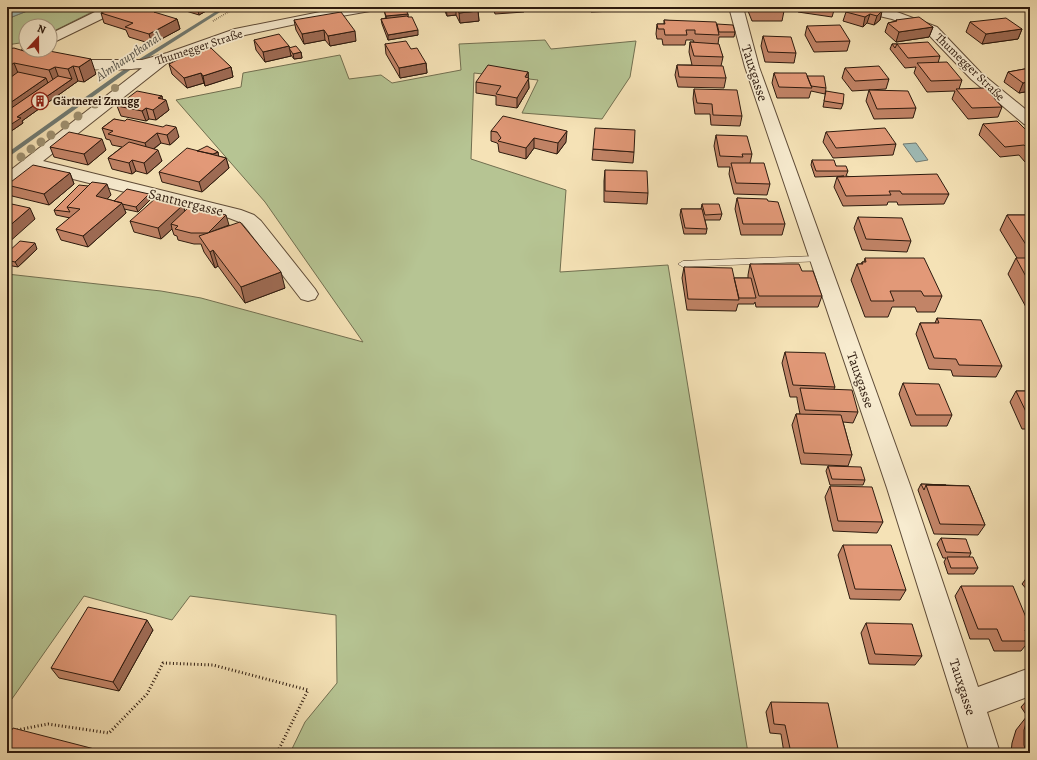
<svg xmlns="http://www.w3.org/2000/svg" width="1037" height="760" font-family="Alegreya,serif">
  <rect width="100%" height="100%" fill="#f5e2b6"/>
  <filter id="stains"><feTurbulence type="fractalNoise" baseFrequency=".005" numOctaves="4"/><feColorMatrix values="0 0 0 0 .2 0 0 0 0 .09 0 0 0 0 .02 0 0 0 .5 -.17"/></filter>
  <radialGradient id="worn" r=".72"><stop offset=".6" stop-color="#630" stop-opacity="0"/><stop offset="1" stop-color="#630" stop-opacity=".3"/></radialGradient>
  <path fill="#b6c493" stroke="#726f50" d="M37 7H102L50 33V26H26V42L7 45V19Z
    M545 40 551 49 636 41 630 77 602 119 522 113 538 80 474 73 471 159 566 190 560 272 668 265 748 753H290L305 722 337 683 336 615 190 596 172 620 84 596 7 706V274L161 291 201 298 363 342 265 202 176 100 241 87 243 73 340 55 349 79 381 75 392 83 461 70 459 44Z"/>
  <path fill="#9fbcb7" stroke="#717b73" d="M7 7H37L7 19Z
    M916 143 928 160 916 162 903 144Z"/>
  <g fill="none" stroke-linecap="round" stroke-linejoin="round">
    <path fill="#717b73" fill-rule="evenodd" d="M223 7H228L140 63 7 158V153L136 61Z"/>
    <g stroke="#5f4c38" stroke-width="1">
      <path id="service" d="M819 256 822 257 824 259 822 261 683 267 678 264 683 261Z"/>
    </g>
    <g stroke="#5f4c38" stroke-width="2">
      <path id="minor" d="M105 7H122L120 10 50 44V34Z
        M345 7H377L375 10 370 11 296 24 245 35 167 63 43 161 241 210 254 215 261 221 315 289 318 294 315 299 308 301 301 299 247 229 242 223 229 218 33 169 13 185 7 186V173L142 68C117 71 37 72 22 50L24 47 26 46V50H39L53 55 83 60H142L167 53 235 29Z
        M729 7H743L759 67 911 488 978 687 1030 668V696L987 712 1000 753H970L887 488 745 67Z
        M852 7H876L897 12 937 27 981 73 1030 113V126L1024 124 971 79 927 33 892 19 854 10Z"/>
    </g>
    <path stroke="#2d1a0e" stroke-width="1.5" stroke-dasharray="0.5 1.5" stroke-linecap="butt" d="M213 21 237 7"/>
    <path stroke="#2d1a0e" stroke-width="3" stroke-dasharray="1 2.5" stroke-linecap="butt" d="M17 730 48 724 109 733 147 694 163 663 213 665 308 690 277 753"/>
    <use href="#service" fill="#f8ecd0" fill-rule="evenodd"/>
    <use href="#minor" fill="#f8ecd0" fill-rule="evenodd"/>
  </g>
  <g fill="#9e9070">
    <circle cx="115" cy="88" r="4"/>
    <circle cx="95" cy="104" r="4.5"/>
    <circle cx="78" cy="116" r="4.5"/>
    <circle cx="65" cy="125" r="4.5"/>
    <circle cx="51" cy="135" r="4.5"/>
    <circle cx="41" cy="142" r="4.5"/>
    <circle cx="31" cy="149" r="4.5"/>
    <circle cx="21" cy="157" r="4.5"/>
  </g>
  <path fill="#c28467" stroke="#2d1a0e" d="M173 7H213L199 15Z
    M443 7H486V10H478L479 21 460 23 456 15 447 16Z
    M493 7H524V12L495 14Z
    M590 7H638L637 10 591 12Z
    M749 7H782L784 11 782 21H752L748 11Z
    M799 7H835L832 17 798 12Z
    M384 10 408 14V17L418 35 388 40 382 24 381 19 386 18Z
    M882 11 880 20 874 25 867 23 863 27 843 21 846 12Z
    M101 13 177 19 180 29 152 44 129 37 126 30 104 23Z
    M294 20 356 41 330 46 325 40 304 44 296 30Z
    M664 20 717 25 735 32 734 37H719L718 44 723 57 721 66 726 78 724 88 678 87 675 75 677 65H692L689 52 690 42H694L693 40H686L685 45H663L662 39H657L656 34 657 24H664Z
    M896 20 933 27 929 37 896 42 885 32 888 23 896 21Z
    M970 22 1022 29 1018 39 982 44 966 32Z
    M807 26 850 41 847 51 814 52 805 35Z
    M763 36 796 53 794 63 765 62 761 46Z
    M254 40 289 46V48L301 52 302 58 294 59 290 54 291 56 265 62 256 50Z
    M385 44 411 49 426 63 427 73 400 78 386 54Z
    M892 44H897L940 56 938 63 962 80 959 89 1002 107 998 117 968 119 952 99 955 91 927 92 914 73 916 67 905 68 890 49Z
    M209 48 231 67 233 77 205 86 204 83 187 88 172 74 169 64 183 57 182 54Z
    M7 49 24 51 44 50 96 74 84 82 78 81 22 121 23 123 7 134Z
    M845 68 889 79 886 89 869 90 916 108 913 118 874 119 866 101 869 90 852 91 842 78Z
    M1030 68V91L1019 93 1004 82 1008 72Z
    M528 72 529 88 517 108 496 105V96L476 93V82Z
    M774 73 807 76 826 88 825 94 811 91 809 98H777L772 83Z
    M694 89 742 116 740 126 711 125 710 114H695L693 99Z
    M826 91 843 104 841 109 823 107Z
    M162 96V99L169 110 156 120 149 119 146 121 121 116 117 106Z
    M114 119 179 137 170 145 161 143 154 149 162 161 147 174 136 171 132 174 112 169 108 158 122 147 112 145 110 140 106 139 102 128Z
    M983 124 1030 134V161L1025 162 1019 155 1000 157 979 135Z
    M491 131 566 142 557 154 534 148 526 159 499 152 498 144 497 143 491 141Z
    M826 132 896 144 893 155 833 158 823 142Z
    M716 135 752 154 750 163 770 184 767 195 734 194 729 174 730 167H718L714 146Z
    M50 147 106 150 88 165 54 157Z
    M593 149 634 152 633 163 592 160Z
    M197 151 218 152V156L226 158 229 168 202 192 162 182 159 172Z
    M812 160 836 166 848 171 846 176 949 194 944 204 898 205 897 202H888L887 205 843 206 834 187 837 177 844 176 815 177 811 165Z
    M605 170 648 193 647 204 604 202V181Z
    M70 173 74 184 49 205 12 196 7 186V185Z
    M149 194 151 199 138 212 124 209 126 213 88 247 61 240 56 229 70 218 56 215 54 210 111 195 107 199 114 201Z
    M737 198 768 201 785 224 782 235H741L735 209Z
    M702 204 722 214 720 220H705L707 229 706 234H684L680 215 681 209H701Z
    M183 205 185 211 229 225 285 288 245 303 218 266 215 268 204 252 201 244H194L178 240 177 236 174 235 172 229 161 239 134 232 130 221Z
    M1007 215H1030V309H1027L1008 274 1016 258H1017L1000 230Z
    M858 217 911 241 907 252 862 250 854 228Z
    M37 249 18 267 7 265V253Z
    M865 258 942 296 935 312H917L915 307H892L888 317H865L851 280 857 264H861L862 262H864Z
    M750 264 802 271 822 296 818 307H756L755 302 754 304H738L736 311 687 310 682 278 684 267 734 278H748V275Z
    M937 318 1002 366 996 377 953 376 951 370 929 369 916 334 920 323H935Z
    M785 352 835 387 834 389 858 412 853 423 843 422 852 455 848 466 801 464 792 425 796 414H800L797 399V397H790L782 363Z
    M903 383 952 415 947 426H911L899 394Z
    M1016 391H1030V429H1022L1010 402Z
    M828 466 865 480 863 485H830L826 471Z
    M921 484 969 486 985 525 978 535 934 534 918 490Z
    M830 486 883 522 877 533 833 531 825 497Z
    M941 538 971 553 969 557 978 568 974 574H948L944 562 946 558H943L937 544Z
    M843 545 906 590 900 600 850 599 838 555Z
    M1030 573V593L1022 584Z
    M961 586 1030 627V631L1027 635 1029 641 1021 651H994L989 639H970L955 596Z
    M866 623 922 656 915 665 869 664 861 633Z
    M153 630 119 691 59 678 51 668Z
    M1030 697V753H1011L1012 743 1016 730 1027 716 1021 707Z
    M771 702 839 753H784L781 734 770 733 766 712Z"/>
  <path fill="#9e6b54" stroke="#2d1a0e" d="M197 7H213L199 15Z
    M446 7H456V15L447 16Z
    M474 7H486V10L474 11Z
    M478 11 479 21 460 23 459 13Z
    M882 11 880 20 874 25 877 16Z
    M408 14V19L387 21 386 16Z
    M870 14 867 23 863 27 865 17Z
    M177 19 180 29 152 44 149 34Z
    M933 27 929 37 896 42 899 32Z
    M1022 29 1018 39 982 44 986 34Z
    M324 30 325 40 304 44 302 34Z
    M418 30V35L388 40V35Z
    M355 31 356 41 330 46 328 36Z
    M289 46 291 56 265 62 263 52Z
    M301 52 302 58 294 59 293 54Z
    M91 59 96 74 84 82 79 67Z
    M14 63 20 78 7 86V67Z
    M426 63 427 73 400 78 399 68Z
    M73 66 78 81 22 121 23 123 7 134V127L17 117 72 79 68 69Z
    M55 67 60 81 55 85 49 70Z
    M231 67 233 77 205 86 203 76Z
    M528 72 529 88 517 108V98L525 77Z
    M201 73 204 83 187 88 184 78Z
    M46 78 48 83 7 112V105Z
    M1030 81V91L1019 93 1023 83Z
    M162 96 163 102 166 100 169 110 156 120 153 110 158 98Z
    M146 108 149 119 146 121 142 111Z
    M176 127 179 137 170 145 167 135Z
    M567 131 566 142 557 154 558 143Z
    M157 133 161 143 148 153 145 143Z
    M534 138V148L526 159V148Z
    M102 139 106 150 88 165 84 154Z
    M158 150 162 161 147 174 144 163Z
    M218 152 219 158 207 157Z
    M226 158 229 168 202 192 199 182Z
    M132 160 136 171 132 174 129 163Z
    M70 173 74 184 49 205 44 194Z
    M107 184 111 195 100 207 96 196Z
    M149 194 151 199 138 212 136 207Z
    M122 203 126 213 88 247 83 236Z
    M183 205 186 215 171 224 172 229 161 239 158 228Z
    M30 208 35 219 7 244V228Z
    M226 215 229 225 208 233Z
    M35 243 37 249 18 267 15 262Z
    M213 250 218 266 215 268 210 252Z
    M281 272 285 288 245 303 241 287Z
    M147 620 153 630 119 691 113 682Z"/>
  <path fill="#e29978" stroke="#2d1a0e" d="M113 7H140L155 12H154L177 19 149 34 125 27 133 23 101 13Z
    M456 7H476L478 11 459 13Z
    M752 7H782L784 11H754Z
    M850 7H870L882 11 877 16 870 14 865 17 846 12Z
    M405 8 408 14 386 16 384 10Z
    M341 12 355 31 328 36 324 30 302 34 294 20Z
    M407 16 408 17H412L418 30 388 35 381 19Z
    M919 17 933 27 899 32 888 23 897 21 896 20Z
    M1006 18 1022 29 986 34 970 22Z
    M664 20 716 22 719 35 695 34V30H686L687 35H665L664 29H658L657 24H665Z
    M717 24 733 25 735 32H719Z
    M840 25 850 41 816 42 807 26Z
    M279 34 289 46 263 52 254 40Z
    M763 36 791 37 796 53 768 52Z
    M406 41 411 49 417 48 426 63 399 68 385 44Z
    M690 42 719 44 723 57 694 56Z
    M928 42 940 56 908 58 897 44Z
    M206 44 209 48 189 54 185 56 182 54Z
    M892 44H897L895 48Z
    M296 46 301 52 293 54 289 48Z
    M14 48 24 51 44 50 91 59 79 67 73 66 68 69 55 67 49 70 14 63 7 67V49Z
    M211 48 231 67 203 76 201 73 184 78 169 64 189 54Z
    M947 62 962 80 931 81 917 63Z
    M488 65 528 72 525 77 529 78 517 98 496 94 501 86 476 82Z
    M677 65 723 66 726 78 679 77Z
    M879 66 889 79 855 81 845 68Z
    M1030 68V81L1023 83 1008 72Z
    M18 72 46 78 7 105V80Z
    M774 73H806L812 88 779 87Z
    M58 76 72 79 17 117 21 118 7 127V111Z
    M807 76H824L826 88 811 86Z
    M985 88 1002 107 972 108 956 89Z
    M694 89 737 90 742 116 713 115 712 104 697 103Z
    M869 90 908 91 916 108 877 109Z
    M137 91 162 96 158 98 166 100 153 110 146 108 142 111 117 106Z
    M826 91 844 94 843 104 824 101Z
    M503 116 567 131 558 143 534 138 526 148 498 141 501 138 497 132 491 131Z
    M114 119 125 121 127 119 163 127 166 125 176 127 167 135 157 133 145 143 108 134 113 131 102 128Z
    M1017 121 1030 134V151L1024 145 1005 147 983 124Z
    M595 128 635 130 634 152 593 149Z
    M885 128 896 144 836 148 826 132Z
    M69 132 102 139 84 154 50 147Z
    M716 135 747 136 752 154H742L743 157 720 156Z
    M129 142 158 150 144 163 132 160 129 163 108 158Z
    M207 146 218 152 213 154 197 151Z
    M187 148 226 158 199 182 159 172Z
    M812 160H834L836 166H846L848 171H816Z
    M731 163H764L770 184 736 183Z
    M33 165 70 173 44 194 7 185Z
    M605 170 647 171 648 193 605 191Z
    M937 174 949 194H902L900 191H889L891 195 846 196 837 177Z
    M92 182 107 184 96 196 122 203 83 236 56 229 80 209 67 207Z
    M79 185 88 186 67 207 70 212 54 210Z
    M127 189 149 194 136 207 122 204V203L114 201Z
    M156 198 183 205 158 228 130 221Z
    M737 198 767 199 768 201 778 202 785 224H743Z
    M7 203 30 208 7 228Z
    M702 204H719L722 214 705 215Z
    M188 208 195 210 198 208 226 215 208 233H191L175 229 178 226 171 224Z
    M681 209H702L707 229 685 228Z
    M1007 215H1030V251Z
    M858 217 902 218 911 241 866 239Z
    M240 222 281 272 241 287 213 250 210 252 199 236Z
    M20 241 35 243 15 262 7 260V253Z
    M865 258H924L942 296H924L921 291H890L894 301H871L857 264H863L862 262H866Z
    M1016 258H1030V284Z
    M750 264H799L802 271H813L822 296H759Z
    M684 267 732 268 739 300 688 299Z
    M734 278H751L756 298H739Z
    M937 318 981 320 1002 366 959 365 956 359 934 358 920 323H939Z
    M785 352 825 353 835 387 793 385Z
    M903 383 939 384 952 415H916Z
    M800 388 852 390 858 412 805 410Z
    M1016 391H1030V418H1029Z
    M796 414 841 415 852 455 804 453Z
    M828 466 861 467 865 480 832 479Z
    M921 484 946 485H926L924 490Z
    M926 485 969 486 985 525 940 524Z
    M830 486 872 487 883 522 838 521Z
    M941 538 966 539 971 553 946 552Z
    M843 545H891L906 590 855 589Z
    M947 557H973L978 568H951Z
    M961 586H1013L1030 627V630H1025L1029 641H1002L997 629H978Z
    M88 607 147 620 113 682 51 668Z
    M866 623 912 624 922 656 875 654Z
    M771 702 828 703 839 753H791L785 725 774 724Z
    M1030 714V753H1026L1024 745V730L1028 717Z
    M13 728 110 753H7V738Z"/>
  <defs>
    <g id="building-ring" transform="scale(0.9)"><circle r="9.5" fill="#f8ecd0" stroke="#8f2418" stroke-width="1.5"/><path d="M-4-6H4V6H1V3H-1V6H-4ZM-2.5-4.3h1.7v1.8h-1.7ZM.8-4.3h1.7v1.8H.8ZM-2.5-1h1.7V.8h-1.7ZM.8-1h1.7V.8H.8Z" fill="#8f2418"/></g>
  </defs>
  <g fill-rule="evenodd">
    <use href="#building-ring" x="40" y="101"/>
  </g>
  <g text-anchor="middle" stroke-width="3.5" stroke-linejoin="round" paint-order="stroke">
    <g font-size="12" fill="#2d1a0e" stroke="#f8ecd0">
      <text transform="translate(199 47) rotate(-18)" y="4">Thumegger Straße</text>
      <text transform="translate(970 67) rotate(44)" y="4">Thumegger Straße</text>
    </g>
    <g font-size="12" font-weight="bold" fill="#2d1a0e" stroke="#f8ecd0" text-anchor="start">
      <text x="53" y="105">Gärtnerei Zmugg</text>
    </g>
    <g font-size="13" font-style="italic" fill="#555349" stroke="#f8ecd0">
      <text transform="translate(128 56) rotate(-34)" y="5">Almhauptkanal</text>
    </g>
    <g font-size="14" fill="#2d1a0e" stroke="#f8ecd0">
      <text transform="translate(755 73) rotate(72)" y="5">Tauxgasse</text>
      <text transform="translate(186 202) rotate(14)" y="5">Santnergasse</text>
      <text transform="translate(861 380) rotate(71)" y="5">Tauxgasse</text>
      <text transform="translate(963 687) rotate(72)" y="5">Tauxgasse</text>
    </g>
  </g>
  <rect width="1037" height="760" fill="none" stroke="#f5e2b6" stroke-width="24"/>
  <rect x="8" y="8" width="1021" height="744" fill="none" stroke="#2d1a0e" stroke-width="2"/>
  <rect x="12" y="12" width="1013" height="736" fill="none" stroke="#2d1a0e"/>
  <g transform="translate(38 38) rotate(21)"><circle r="19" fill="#f8ecd0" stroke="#a79882"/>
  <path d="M0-3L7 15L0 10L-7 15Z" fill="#8f2418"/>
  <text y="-6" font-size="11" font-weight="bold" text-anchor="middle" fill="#2d1a0e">N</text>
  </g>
  <rect width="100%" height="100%" filter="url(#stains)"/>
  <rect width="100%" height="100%" fill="url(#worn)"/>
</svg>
